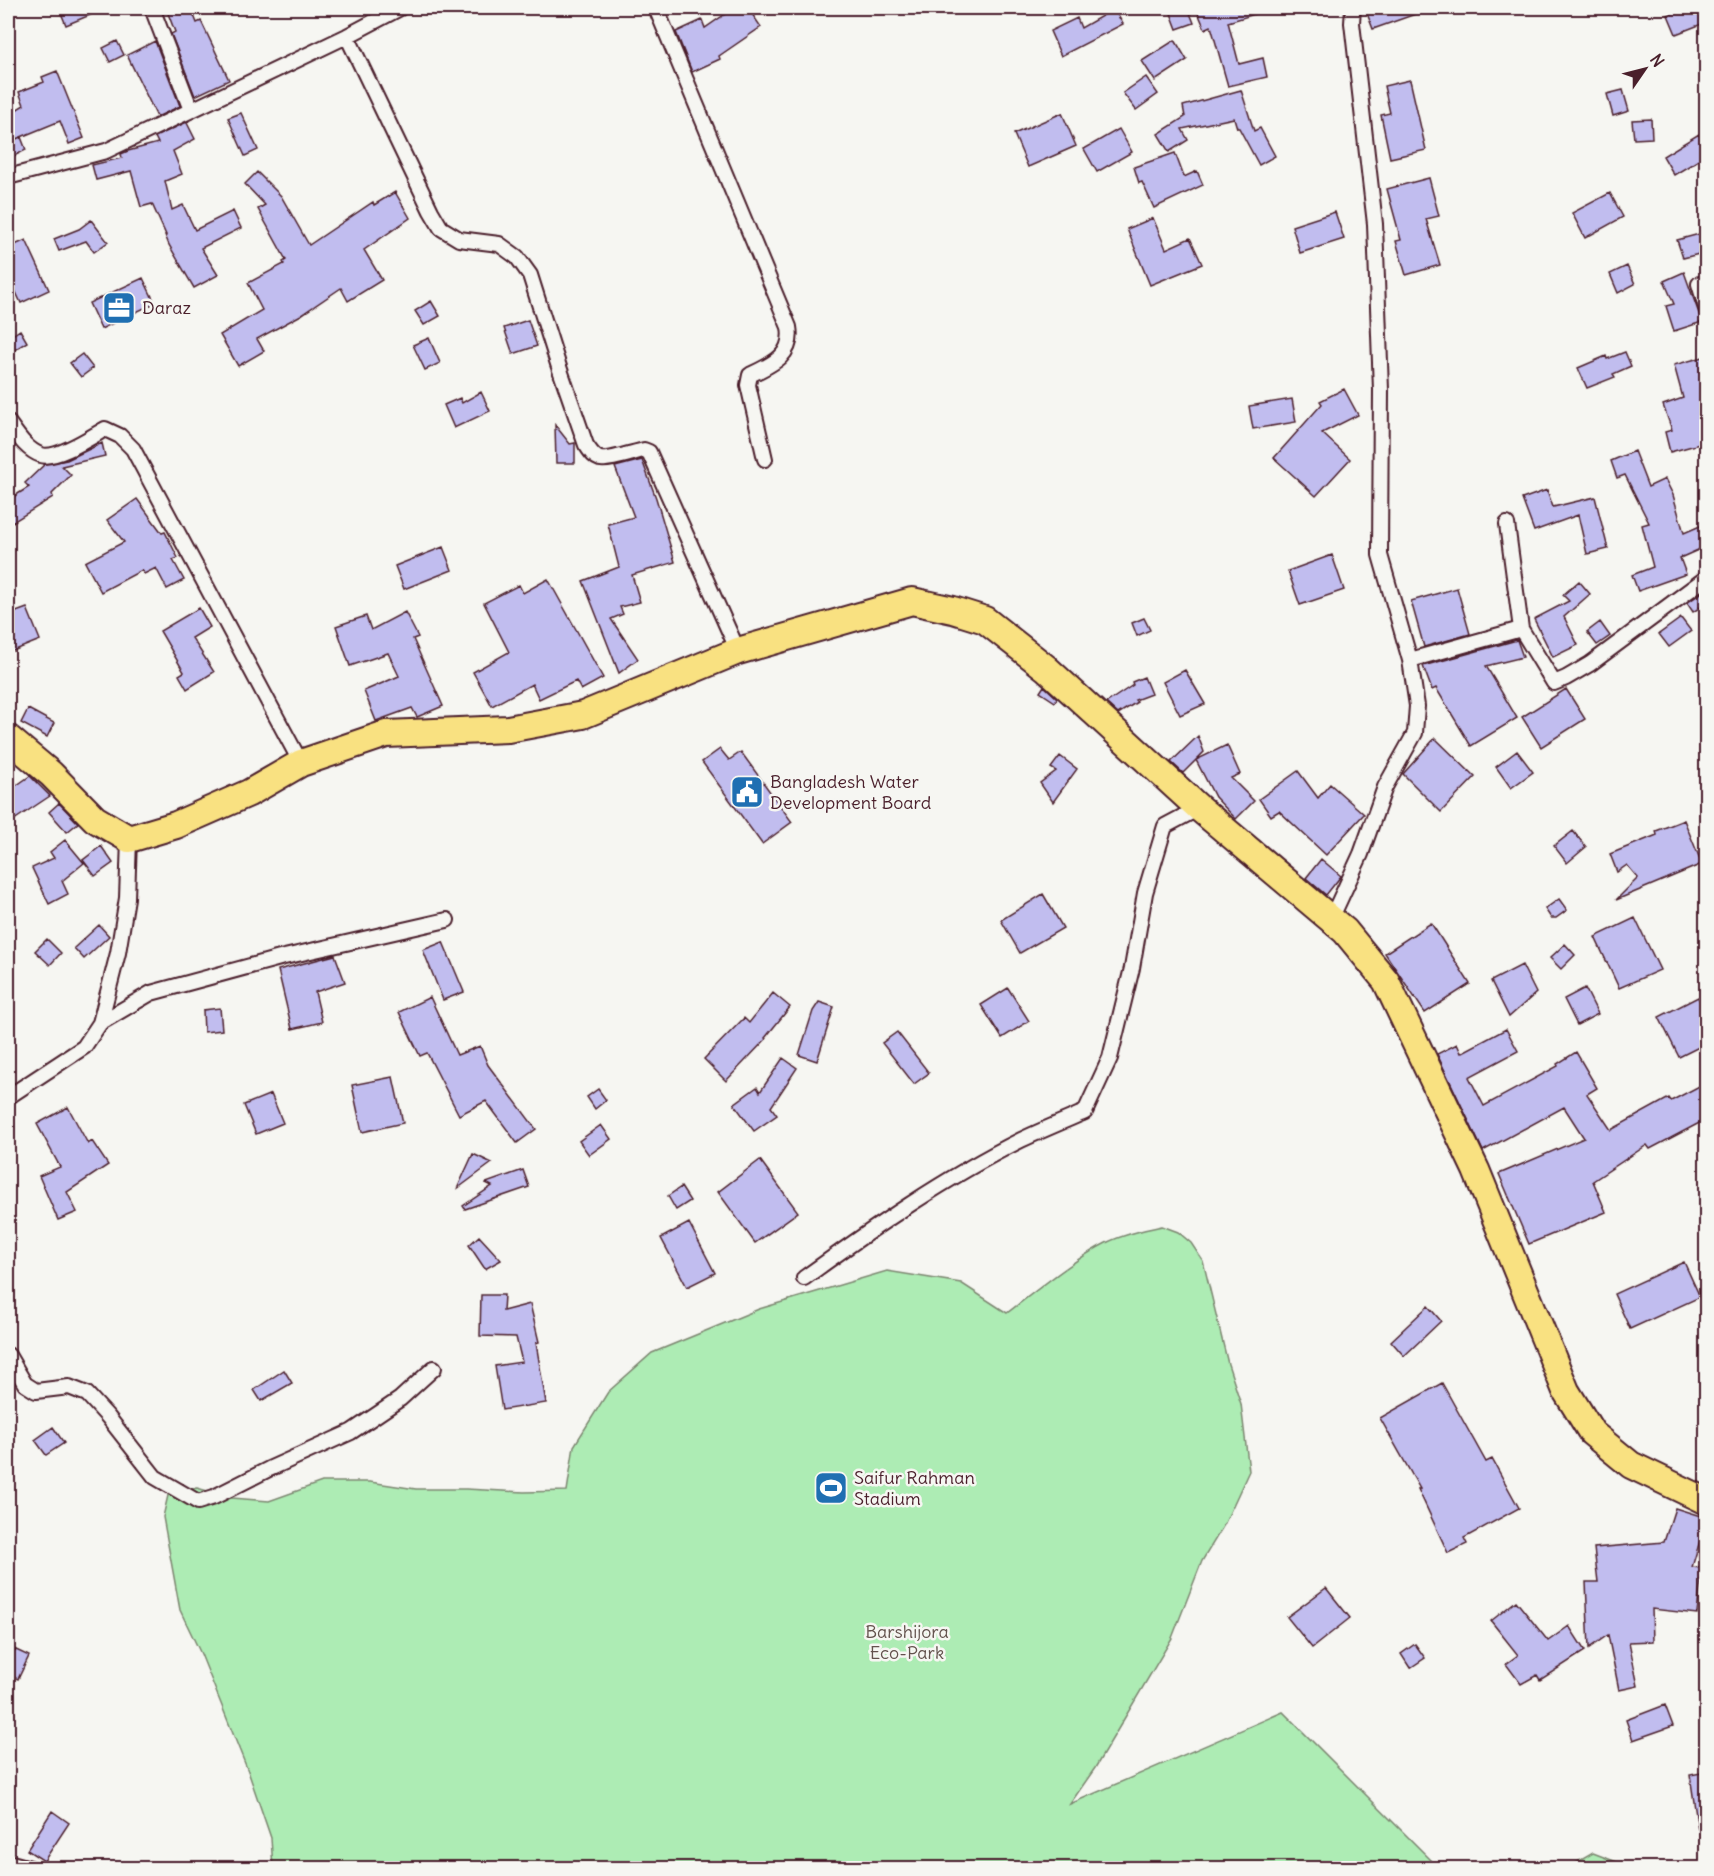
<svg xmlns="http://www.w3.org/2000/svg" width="1714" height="1876" font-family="Delius,sans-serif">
  <rect width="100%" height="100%" fill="#f6f6f2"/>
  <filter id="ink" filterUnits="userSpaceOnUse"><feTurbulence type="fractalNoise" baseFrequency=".0167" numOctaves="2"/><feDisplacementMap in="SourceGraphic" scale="12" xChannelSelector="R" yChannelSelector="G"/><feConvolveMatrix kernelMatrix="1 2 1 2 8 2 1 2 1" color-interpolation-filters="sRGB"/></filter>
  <g filter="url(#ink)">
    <path fill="#adecb4" stroke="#7c8670" stroke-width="1.5" d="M1162 1226 1178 1232 1191 1243 1203 1261 1228 1364 1241 1404 1249 1471 1224 1525 1202 1561 1172 1638 1095 1768 1070 1804 1283 1712 1439 1868H273L271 1838 248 1771 201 1654 180 1610 163 1517 169 1491 197 1488 232 1498 269 1501 322 1482H370L416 1489H466L524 1492 567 1491 574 1446 608 1392 652 1353 759 1309 887 1271 961 1283 1007 1313C1037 1290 1074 1259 1108 1242 1125 1234 1143 1230 1162 1226Z
      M1593 1853 1622 1864 1627 1868H1567Z"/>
    <path fill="#c1bdef" stroke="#4a1f2b" stroke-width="1.5" d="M59 8H107L66 25Z
      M166 8H191L197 23 201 21 229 80 195 96 171 34 175 32Z
      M734 8H748L761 27 719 56 720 59 692 72 676 32 702 20 705 28Z
      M1169 8H1188L1194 23 1177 29Z
      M1196 8H1265V11L1228 22 1239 64 1263 58 1267 77 1228 86 1211 26 1205 29Z
      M1365 8H1427V10L1373 29Z
      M1687 8H1707V22L1676 34 1668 15Z
      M1114 9 1123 24 1061 56 1050 31 1077 18 1081 28Z
      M1175 40 1187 60 1155 81 1142 61Z
      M117 41 124 55 110 62 103 48Z
      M155 41 180 106 157 117 127 55Z
      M57 71 84 138 69 144 60 121 16 139 8 127V115L24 105 19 92 44 82 42 77Z
      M1146 77 1158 94 1136 110 1123 93Z
      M1410 80 1426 150 1390 158 1381 115 1390 113 1384 86Z
      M1241 90 1254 131 1260 128 1275 156 1259 165 1239 128H1237L1234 118 1182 129 1188 140 1169 152 1158 134 1185 117 1183 106Z
      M1623 90 1629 111 1613 116 1607 94Z
      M241 113 258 150 245 156 228 118Z
      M1062 113 1076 146 1028 167 1014 134Z
      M1651 119 1652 138 1634 139 1632 120Z
      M189 121 187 123 195 139 173 151 182 174 165 181 172 210 183 205 195 230 233 211 241 228 201 248 218 275 194 288 169 245 165 235H166L152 204 141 207 131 171 96 180 92 165 122 158 121 154 128 151 158 143 155 137Z
      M1119 129 1132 152 1097 172 1084 149Z
      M1699 134 1707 147V155L1674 175 1663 156Z
      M21 137 26 150 14 156 8 142Z
      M1175 153 1184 177 1197 171 1203 185 1154 208 1142 182 1139 183 1134 167Z
      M257 172 281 196 309 245 373 202 374 205 395 192 410 218 364 250 382 280 348 301 341 288 301 315 257 339 264 351 238 366 220 335 262 310 248 283 284 264 283 262 286 260 258 209 265 205 245 184Z
      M1429 178 1439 216 1426 219 1440 265 1406 275 1396 241 1401 240 1387 189Z
      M1610 193 1623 217 1585 238 1572 213Z
      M1335 212 1344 239 1300 253 1292 226Z
      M1153 218 1166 249 1190 238 1202 264 1150 285 1127 229Z
      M91 220 108 242 94 252 86 241 59 251 54 239 79 229Z
      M1707 232V252L1683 258 1677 240Z
      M26 240 49 290 21 303 8 275V248Z
      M1627 266 1635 284 1618 293 1610 274Z
      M1684 272 1702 322 1674 331 1666 306 1674 304 1664 281Z
      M143 278 155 303 101 329 89 303Z
      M431 301 440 316 424 325 415 311Z
      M528 320 537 346 513 354 504 328Z
      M20 330 27 342 8 354V338Z
      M429 338 440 363 425 370 413 345Z
      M1625 352 1631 366 1613 374 1615 377 1587 388 1578 368 1606 356 1607 359Z
      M82 354 93 368 81 377 70 363Z
      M1707 356V442L1670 452 1665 432 1672 430 1663 405 1683 398 1674 365Z
      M1344 389 1358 415 1322 433 1350 459 1316 496 1274 458 1322 404 1320 401Z
      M481 392 490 411 454 428 444 405 460 398 462 403Z
      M1292 399 1296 422 1253 429 1249 406Z
      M555 425 570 444 575 443V463H556Z
      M102 443 105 456 62 466 71 475 52 494 53 497 8 525V500L29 487 25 483 45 464 67 460Z
      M1634 451 1648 487 1665 479 1673 495 1684 533 1707 523V546L1680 558 1686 574 1638 591 1632 575 1653 567 1642 525 1649 523 1625 475 1617 478 1611 461Z
      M642 460 656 498 675 562 632 575 640 602 620 607 623 614 611 619 638 659 619 673 583 581 619 567 608 524 634 517 615 467Z
      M1547 490 1553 507 1595 497 1608 549 1587 554 1578 515 1534 531 1522 499Z
      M137 499 162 533 165 532 178 558 173 560 184 580 167 589 156 568 144 574 142 570 101 592 85 562 124 542 107 520Z
      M443 547 452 570 404 589 395 566Z
      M1332 555 1344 590 1300 605 1288 571Z
      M548 579 603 678 581 690 576 681 539 699 532 684 492 706 473 672 509 652 484 603 519 585 523 593Z
      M1579 581 1590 594 1564 617 1578 645 1553 657 1534 619 1569 601 1563 595Z
      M1457 588 1470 634 1424 647 1411 601Z
      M1707 589V603L1693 612 1687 603Z
      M27 608 40 640 8 653V615Z
      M199 608 210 627 192 638 214 672 187 689 179 675 184 672 160 631Z
      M405 612 418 637 413 639 443 706 417 717 412 708 376 721 364 691 399 676 388 653 350 666 336 626 366 616 371 630Z
      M1144 618 1150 630 1137 636 1132 623Z
      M1681 618 1691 631 1669 647 1659 634Z
      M1600 622 1610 636 1597 645 1587 632Z
      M1517 640 1523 657 1486 666 1517 718 1471 746 1436 688 1432 690 1423 666Z
      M1185 670 1205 704 1180 715 1163 682Z
      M1144 677 1151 694 1135 700 1137 702 1118 714 1106 703 1133 685 1132 682Z
      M1044 686 1057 698 1055 702 1040 692Z
      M1566 689 1585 719 1541 747 1522 717Z
      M28 709 54 723 47 737 21 723Z
      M1198 736 1204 752 1183 773 1171 762Z
      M1435 738 1475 777 1441 812 1403 774Z
      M1227 745 1240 774 1231 778 1254 801 1236 819 1215 797 1196 760Z
      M720 749 729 760 741 752 792 822 762 844 702 762Z
      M1517 751 1533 772 1511 788 1496 767Z
      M1060 756 1077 769 1053 802 1040 783 1056 771 1051 768Z
      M8 771 17 785 30 776 50 796 14 820 8 810Z
      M1298 771 1318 798 1330 784 1364 814 1326 855 1279 811 1271 816 1259 799Z
      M59 803 78 823 67 832 49 812Z
      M1684 820 1702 864 1616 900 1638 878 1627 865 1617 872 1610 854 1657 835 1656 831Z
      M1573 831 1586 847 1567 863 1554 846Z
      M65 840 84 863 62 881 68 894 49 904 32 868 54 858 50 852Z
      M101 846 113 863 95 876 83 860Z
      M1321 859 1341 876 1326 895 1306 878Z
      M1043 894 1063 928 1020 953 1001 920Z
      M1559 899 1567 910 1556 918H1551L1545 909Z
      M1635 918 1660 970 1619 988 1595 937Z
      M1431 923 1470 984 1425 1013 1385 953Z
      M99 925 109 936 84 959 74 948Z
      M47 939 61 953 50 965 35 951Z
      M443 942 464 992 443 1000 423 950Z
      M1565 944 1575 955 1561 969 1550 958Z
      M335 955 345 982 315 992 322 1022 292 1029 278 970Z
      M1522 965 1536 993 1509 1017 1491 981Z
      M1008 988 1029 1021 1002 1038 981 1005Z
      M1585 988 1598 1014 1577 1025 1564 999Z
      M773 993 790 1007 765 1038 766 1039 726 1081 704 1059 744 1018 749 1023Z
      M430 997 457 1055 480 1046 488 1065 536 1129 517 1143 486 1101 459 1115 427 1053 420 1056 399 1012Z
      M1698 997 1707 1015V1043L1679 1057 1659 1017Z
      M819 1002 834 1007 817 1061 799 1055 813 1011Z
      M220 1008 222 1030 204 1032 203 1010Z
      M1506 1029 1518 1051 1469 1077 1484 1106 1558 1066 1557 1064 1576 1052 1597 1088 1587 1094 1611 1130 1669 1098 1671 1101 1707 1082V1119L1650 1149 1647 1145 1593 1181 1606 1212 1529 1244 1499 1174 1584 1138 1564 1107 1483 1151 1437 1054 1457 1044 1461 1053Z
      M897 1032 929 1073 914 1084 882 1043Z
      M783 1058 797 1068 771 1107 777 1115 754 1131 734 1104 757 1087 760 1092Z
      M393 1077 403 1123 362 1132 352 1085Z
      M598 1089 606 1100 595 1109 587 1097Z
      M271 1094 283 1123 256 1134 244 1105Z
      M68 1107 88 1144 92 1141 108 1165 67 1192 77 1212 58 1220 39 1176 60 1167 37 1124Z
      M601 1125 611 1139 589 1155 579 1141Z
      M473 1154 492 1163 457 1189Z
      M760 1160 798 1212 755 1243 718 1192Z
      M523 1170 529 1187 465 1209 463 1206 492 1186 486 1183Z
      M681 1187 690 1201 676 1210 668 1196Z
      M689 1223 715 1273 687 1287 661 1238Z
      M479 1236 501 1260 485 1269 469 1245Z
      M1684 1262 1700 1297 1630 1329 1614 1294Z
      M481 1295H504L503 1311 530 1304 539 1342 536 1343 546 1403 502 1410 495 1366 522 1362 516 1337 480 1336Z
      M1428 1306 1441 1321 1404 1356 1391 1341Z
      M284 1370 292 1383 261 1401 254 1390Z
      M1442 1383 1486 1462 1492 1459 1519 1508 1464 1538 1467 1544 1448 1553 1418 1489H1420L1380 1418Z
      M53 1427 64 1443 46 1455 35 1440Z
      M1675 1508 1707 1518 1692 1567 1702 1568 1697 1614 1652 1609 1653 1641 1629 1642 1638 1686 1619 1690 1608 1635 1589 1648 1586 1582H1598L1594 1548 1664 1542Z
      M1326 1588 1350 1618 1312 1648 1287 1617Z
      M1516 1601 1548 1641 1569 1626 1585 1651 1540 1680 1537 1675 1521 1684 1506 1664 1518 1655 1491 1621Z
      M1415 1644 1425 1658 1410 1668 1401 1654Z
      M14 1649 29 1656 18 1679 8 1674V1664Z
      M1665 1705 1673 1726 1633 1740 1626 1720Z
      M1707 1772V1828L1698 1829 1690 1775Z
      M52 1811 69 1823 44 1861 27 1850Z"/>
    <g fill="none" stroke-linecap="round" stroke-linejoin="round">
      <g stroke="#4a1f2b" stroke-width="18">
        <path id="street" d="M152 8 191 110
          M656 8 789 327C794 355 773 364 750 375L748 385 765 459
          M347 36 431 211 441 228 459 239 499 244 517 257 530 275 558 364 586 445C590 450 593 457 600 459 609 461 634 452 644 450L649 452 738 651
          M8 177 106 151 347 36 400 8
          M1699 284 1706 307
          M8 422C16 433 26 450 41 455 56 460 91 437 105 429L120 436 133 449 301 763
          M1507 524 1521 629 1554 683 1566 678 1590 664 1706 578
          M1410 660 1521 629
          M1331 919 1361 854 1385 787 1415 733 1417 706 1410 660 1380 555 1381 390 1375 224 1352 23 1353 8
          M100 1023 151 993 280 958 447 920
          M8 1097 84 1047 100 1023 118 953 127 898 129 839
          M804 1278C873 1228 945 1178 1021 1140 1042 1130 1064 1121 1085 1112L1110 1058 1132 968 1145 893 1165 826 1199 808
          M8 1355 25 1384 36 1391 69 1387 87 1394 108 1417 155 1477 198 1502 214 1497 269 1469 351 1432 400 1399 434 1368
          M8 1862 30 1868"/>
      </g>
      <g stroke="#4a1f2b" stroke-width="30">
        <path id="highway" d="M8 738 51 774 95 819 129 839 176 825 249 793 301 763 386 734 508 729 583 715 738 651 912 601 953 610 985 620 1046 668 1199 808 1345 931 1386 981 1476 1170 1566 1391 1592 1433 1631 1465 1706 1501"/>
      </g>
      <use href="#street" stroke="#f6f6f2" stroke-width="14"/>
      <use href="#highway" stroke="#f9e181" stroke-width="26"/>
    </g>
  </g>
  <defs>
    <g id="office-square" transform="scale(1.725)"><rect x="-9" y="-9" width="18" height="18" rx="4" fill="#1f6fb2" stroke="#f6f6f2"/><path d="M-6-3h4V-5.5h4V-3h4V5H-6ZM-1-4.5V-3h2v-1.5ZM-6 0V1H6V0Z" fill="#fff"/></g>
    <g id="civic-square" transform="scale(1.725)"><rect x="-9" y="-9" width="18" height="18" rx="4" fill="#1f6fb2" stroke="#f6f6f2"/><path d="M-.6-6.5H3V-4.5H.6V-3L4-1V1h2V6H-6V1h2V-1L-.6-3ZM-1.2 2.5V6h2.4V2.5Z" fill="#fff"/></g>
    <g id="stadium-square" transform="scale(1.725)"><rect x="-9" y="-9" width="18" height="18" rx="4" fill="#1f6fb2" stroke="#f6f6f2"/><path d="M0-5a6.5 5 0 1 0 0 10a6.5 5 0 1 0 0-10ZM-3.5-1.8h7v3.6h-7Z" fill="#fff"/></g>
  </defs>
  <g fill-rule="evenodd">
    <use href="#office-square" x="119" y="308"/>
    <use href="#civic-square" x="747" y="792"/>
    <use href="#stadium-square" x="831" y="1488"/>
  </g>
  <g text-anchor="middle" stroke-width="5" stroke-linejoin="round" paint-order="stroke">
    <g font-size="18" fill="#4a1f2b" stroke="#f6f6f2" text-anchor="start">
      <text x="142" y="314">Daraz</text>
      <text x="770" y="788">Bangladesh Water<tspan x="770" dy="21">Development Board</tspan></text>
      <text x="854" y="1484">Saifur Rahman<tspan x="854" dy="21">Stadium</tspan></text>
    </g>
    <g font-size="18" fill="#63524d" stroke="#f6f6f2">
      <text x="907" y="1638">Barshijora<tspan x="907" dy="21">Eco-Park</tspan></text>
    </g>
  </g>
  <rect width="1714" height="1876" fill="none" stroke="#f6f6f2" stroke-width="30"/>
  <rect x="15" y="15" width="1684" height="1846" fill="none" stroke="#4a1f2b" stroke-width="2" filter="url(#ink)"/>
  <g transform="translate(1645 69) rotate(55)" stroke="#f6f6f2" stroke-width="4.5" paint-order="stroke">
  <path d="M0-4.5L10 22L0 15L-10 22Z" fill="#4a1f2b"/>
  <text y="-9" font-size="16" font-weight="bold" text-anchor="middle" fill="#4a1f2b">N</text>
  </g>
</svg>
